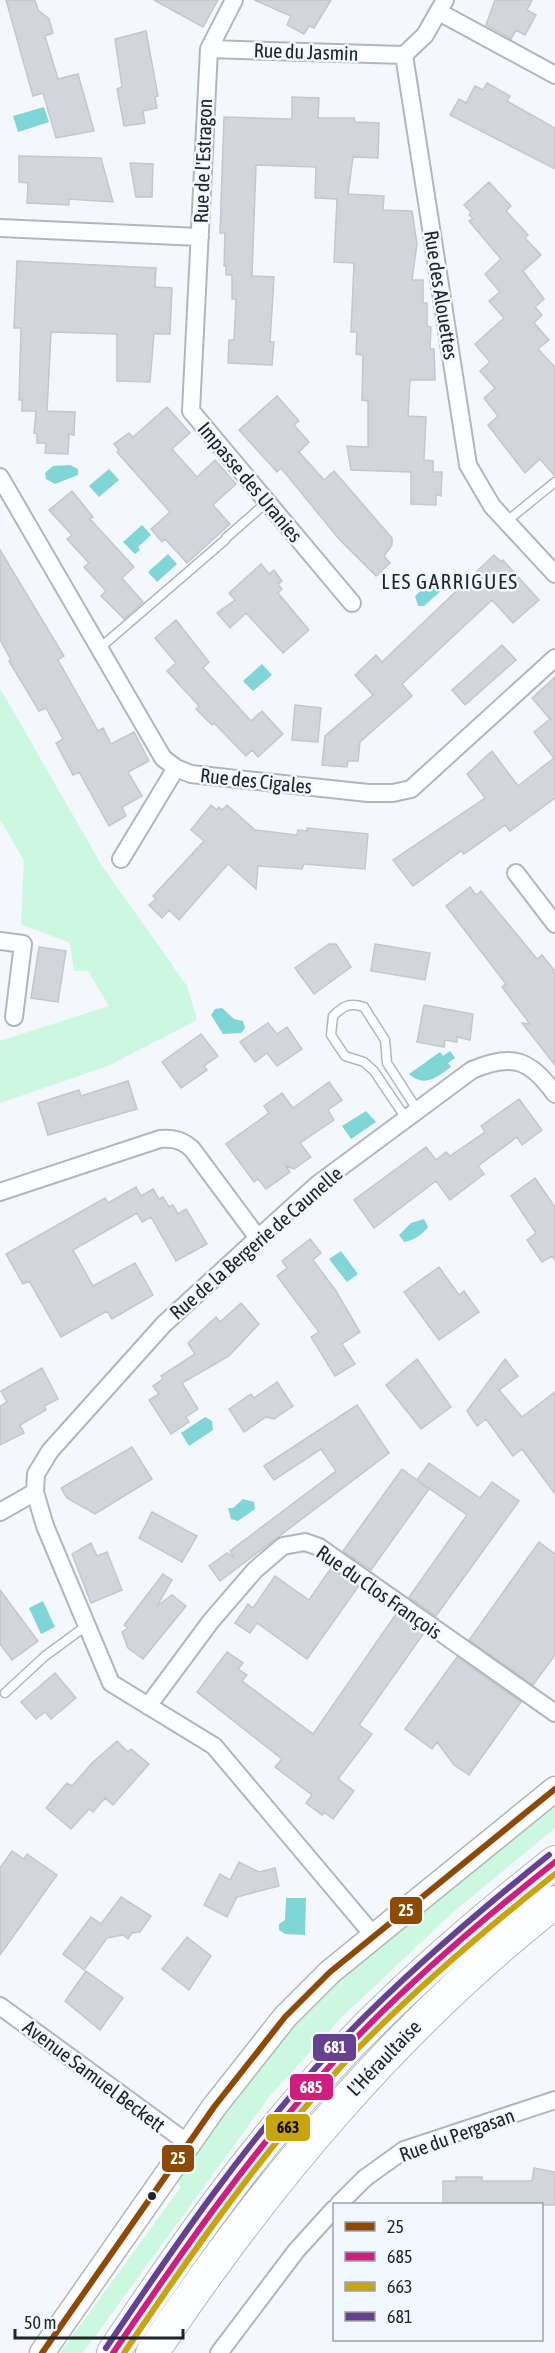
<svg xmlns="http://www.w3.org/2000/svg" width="555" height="2353" font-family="'Asap Condensed',sans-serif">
  <rect width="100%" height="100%" fill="#f4f7fc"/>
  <path fill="#ccf7e0" d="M0 688 102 866 187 986 197 1020 108 1066 0 1103V1041L109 1006 88 971H74L70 943 21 924 24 860 0 820Z
    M555 1807V1828L452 1913 344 2015 269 2097 83 2353H60L181 2187 174 2180 267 2055 318 1998 380 1943Z"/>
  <path fill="#80d5d7" d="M44 107 49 122 18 132 13 116Z
    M53 466 70 465 78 469V475L55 484 46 479 45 473Z
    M109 469 119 480 99 497 89 486Z
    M142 525 151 535 138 547 140 550 135 554 123 542Z
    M168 554 177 564 157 582 148 572Z
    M433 580 442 590 424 606H418L415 596Z
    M262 664 272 675 253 691 243 681Z
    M222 1008 234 1019 243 1021 245 1028 241 1033 223 1034 211 1015 215 1009Z
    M450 1051 455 1058 448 1063 451 1067C437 1077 425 1088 409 1074L440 1052 443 1056Z
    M366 1111 376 1122 351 1139 342 1126Z
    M424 1219 428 1227C422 1235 414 1240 404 1242L399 1235 411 1223Z
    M341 1251 358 1274 347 1282 329 1259Z
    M205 1417 212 1421 213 1430 189 1446 181 1433Z
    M243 1499 254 1502 255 1509 238 1521 231 1519 228 1508H233Z
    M43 1601 55 1627 41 1634 29 1608Z
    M286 1898H306L305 1935 285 1934 279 1930V1924L285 1920Z"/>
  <path fill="#d2d5d9" stroke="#c4c7cb" stroke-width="1.5" d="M6 0H35L38 10 49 19 53 33 45 36 58 79 78 74 94 131 56 138 43 93 33 96Z
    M154 0H218L203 27Z
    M254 0H331L314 28 309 26 304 34 287 25 291 16Z
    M495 0H532L527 10 536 15 525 35 516 30 511 39 486 25Z
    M146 31 158 96 155 97 157 108 143 111 145 123 124 126 117 89 122 87 115 39Z
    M487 83 510 96 507 101 555 128V169L450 115 459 99 466 103 475 86 483 90Z
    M292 97 319 98 318 118H354L355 122 379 123 378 158 353 157 348 194 384 196 383 210 412 211 417 244 412 280H423V303H427V326L431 327 430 349H434L435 380H410L408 416 426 417 424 460 433 461V472H442L441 496 436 494V505L411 504V472L351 470 347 446 368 447V401L362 400 363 355 356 354 357 332H351L354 263 334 262 337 199 315 198 316 167 256 165 252 276 274 277 270 342H274L272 365 228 363 229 340H234L236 299H232V275H226V266H224L225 233H220L224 117 292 119Z
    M19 156 101 158 113 202 69 199V205L27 203 28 183 19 182Z
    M130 163 153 164 152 197H136Z
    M489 182 511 206 506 211 528 235 525 238 541 255 523 271 544 299 535 307 542 315 534 323 549 340 538 349 555 367V476L540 459 525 473 488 425 498 416 484 398 495 388 480 371 490 362 475 344 504 318 489 301 500 292 485 274 501 259 469 221 473 219 469 215 471 212 464 205Z
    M17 261 156 268 155 287 172 288 170 334H154L150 382 117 381V334L51 332 47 411 75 412 74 435 69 434 68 454 45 453 46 443H37V434L34 433 36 411H22V400H19L21 328H14Z
    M277 396 299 421 294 425 309 442 299 452 324 480 334 471 392 538V545L384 556 390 563 376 576 339 539 281 468 277 472 239 430Z
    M167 407 190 433 172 449 197 477 215 460 236 484 213 505 230 524 187 563 165 539 162 542 151 529 170 512 117 452 119 450 114 444 129 433 133 437Z
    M72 491 93 517 90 519 134 567 122 578 143 602 124 619 101 596 106 591 84 567 89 563 67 539 72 535 49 510Z
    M0 550 64 656 58 660 98 731 103 728 111 744 134 732 149 761 128 772 142 796 122 807 126 816 109 826 79 772 73 775 56 743 63 739 46 708 39 711 9 661 11 660 0 640Z
    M494 555 501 562 503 560 539 600 513 623 492 600 402 684 412 696 360 742 358 761H348L347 767 322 765 325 736 373 695 355 675 376 655 382 662Z
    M261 564 269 574 274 570 282 581 278 584 282 589 278 593 309 630 283 653 246 613 230 628 217 613 235 600 229 593Z
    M176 620 209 662 203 668 251 721 262 711 283 734 258 757 252 750 246 756 214 723 212 725 196 709 199 706 167 671 176 663 155 638Z
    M502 645 516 660 465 705 452 690Z
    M555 677V798L510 831 505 825 464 854 461 851 413 886 393 860 485 798 467 774 492 751 518 786 554 758 534 732 550 719 532 698Z
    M295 705 321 708 318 742 292 740Z
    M211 805 217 810 219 807 222 810 227 805 255 830 297 835 298 830 307 831V828L368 834 365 869 304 864 302 869 258 866 256 889 228 864 179 920 169 910 162 918 149 905 156 899 153 896 204 841 191 830Z
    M470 887 476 895 481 891 537 959 542 955 555 971V1065L522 1023 530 1024 502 987 506 984 446 906Z
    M329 944H336L351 967 314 994 295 968Z
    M375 944 430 953 425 980 371 971Z
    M39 947 66 951 58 1002 31 998Z
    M424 1005 473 1014 470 1040 457 1037V1042L445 1040 444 1047 417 1042Z
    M268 1023 277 1034 287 1027 302 1049 277 1066 267 1053 255 1062 240 1042Z
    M201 1034 218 1056 204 1066 207 1070 181 1088 162 1062Z
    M128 1081 137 1109 48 1135 38 1103 79 1090 81 1096Z
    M329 1082 342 1100 328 1110 334 1120 300 1143 311 1157 294 1169 286 1166 290 1172 266 1189 258 1179 254 1182 226 1144 269 1113 264 1106 282 1093 293 1108Z
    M519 1099 542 1130 522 1145 517 1137 478 1166 484 1174 450 1200 436 1181 374 1228 354 1200 426 1147 436 1160 446 1152 450 1156 485 1132 481 1126Z
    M535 1178 555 1207V1260L552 1256 542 1262 527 1240 536 1233 511 1196Z
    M136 1187 141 1196 153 1189 159 1199 163 1197 169 1207 173 1205 178 1214 186 1209 207 1244 176 1261 151 1217 142 1222 137 1213 73 1250 93 1286 135 1263 153 1295 112 1319 107 1311 61 1337 29 1281 23 1284 6 1254 105 1198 108 1203Z
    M310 1239 321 1253 313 1260 336 1291 360 1332 342 1344 355 1364 335 1376 311 1337 319 1332 277 1276 287 1268 282 1261Z
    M439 1267 459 1295 464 1291 479 1312 439 1340 404 1292Z
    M241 1303 259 1324 229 1356 182 1383 198 1409 186 1417 189 1422 171 1434 149 1400 159 1394 153 1386 163 1379 161 1376 195 1354 188 1343 216 1317 220 1322Z
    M417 1359 451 1407 421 1429 386 1385Z
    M505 1359 518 1376 499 1390 522 1417 555 1392V1494L522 1449 513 1456 486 1419 477 1426 467 1411Z
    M42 1368 58 1399 44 1406 46 1410 20 1425 24 1433 0 1445V1406L7 1402 1 1391Z
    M277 1382 293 1406 274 1419 266 1417 244 1432 229 1409 251 1394 254 1398Z
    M357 1405 389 1453 220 1581 209 1566 227 1553 234 1557 230 1551 336 1471 321 1449 274 1480 264 1466Z
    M132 1447 152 1479 95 1514 67 1498 61 1488Z
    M429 1463 480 1498 492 1482 519 1501 436 1616 409 1597 467 1515 417 1480Z
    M402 1469 429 1489 371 1570 343 1551Z
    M152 1512 197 1536 182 1562 139 1538Z
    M539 1542 555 1554V1655L533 1685 469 1640Z
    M91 1543 97 1556 107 1552 122 1590 91 1603 72 1554Z
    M331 1568 358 1587 307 1659 257 1623 250 1633 235 1623 248 1604 253 1608 275 1576 309 1600Z
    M163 1574 172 1580 157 1606 172 1595 186 1606 143 1659 128 1648 122 1632 128 1628 124 1625Z
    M0 1590 38 1641 12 1660 0 1644Z
    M396 1614 424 1633 359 1725 372 1734 338 1779 354 1791 333 1819 324 1812 322 1815 306 1803 312 1795 275 1767 282 1759 197 1692 227 1652 243 1663 238 1669 247 1675 242 1681 313 1734Z
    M457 1657 521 1702 469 1775 454 1765 437 1742 432 1749 405 1729Z
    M55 1673 76 1698 51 1719 45 1712 36 1719 21 1702Z
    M117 1741 128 1752 131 1749 149 1764 113 1805 105 1798 93 1812 89 1809 71 1829 46 1808 67 1783 72 1786 92 1763Z
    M12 1851 24 1859 27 1854 57 1875 0 1955V1868Z
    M239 1862 259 1872 275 1868 279 1886 237 1897 227 1917 204 1905 220 1874 230 1880Z
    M121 1897 151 1916 140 1932 132 1933 128 1939 123 1935 107 1938 84 1970 63 1954 91 1917 101 1924Z
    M187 1937 211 1956 189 1990 162 1969Z
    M86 1971 123 1998 100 2030 65 2001Z
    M534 2168 555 2172V2205H443V2181H456V2177H482V2181H532Z"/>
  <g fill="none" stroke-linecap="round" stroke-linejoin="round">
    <g stroke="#b3b6b9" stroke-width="11">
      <path id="lane" d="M507 521 555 482
        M226 538 267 502
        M101 647 225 540
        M407 1120 374 1071 364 1062 345 1056 331 1035 333 1016C343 1006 350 1002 364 1007L385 1040 387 1063 418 1111
        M5 1693 45 1656 86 1626"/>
    </g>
    <g stroke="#b3b6b9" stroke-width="20">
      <path id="street" d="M234 0 209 49 191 411 352 603
        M445 0 425 35 404 55 468 465 492 506 555 574
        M439 12 555 75
        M209 49 404 55
        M0 228 200 237
        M0 477 163 758 176 768 191 774 368 793H393L411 789 555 658
        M121 859 176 768
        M516 873 555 924
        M0 941 23 944 14 1017
        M0 1192 160 1139C174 1138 182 1140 192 1149L258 1238
        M0 1512 35 1492
        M148 1706 211 1621 255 1570 283 1546 305 1542 319 1547 555 1713
        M374 1936 214 1746 111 1683 45 1526 35 1492 36 1474 50 1451 164 1324 258 1238 318 1184 472 1070C512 1053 530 1059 555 1094
        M0 2006 189 2144
        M339 2204 365 2178 404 2150 555 2100
        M219 2353 296 2251 334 2209"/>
    </g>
    <g stroke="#b3b6b9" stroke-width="27">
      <path id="secondary" d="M42 2353 214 2107 285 2017 330 1972 555 1789"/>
    </g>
    <g stroke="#b3b6b9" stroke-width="34">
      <path id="highway" d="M113 2353C182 2250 254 2147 339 2056 405 1985 479 1922 555 1862
        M152 2353C265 2184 395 2028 555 1902"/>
    </g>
    <use href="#lane" stroke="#fdfeff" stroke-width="8"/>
    <use href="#street" stroke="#fdfeff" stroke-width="16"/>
    <use href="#secondary" stroke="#fdfeff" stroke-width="24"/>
    <use href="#highway" stroke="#fdfeff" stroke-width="32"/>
    <g stroke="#f0f7ff" stroke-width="10">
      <path id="bus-1" d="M42 2353 214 2107 285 2017 330 1972 555 1789"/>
    </g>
    <g stroke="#f0f7ff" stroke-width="10">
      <path id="bus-2" d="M113 2353C183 2250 254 2148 339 2056 405 1985 479 1922 555 1862"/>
    </g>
    <g stroke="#f0f7ff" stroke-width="10">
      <path id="bus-3" d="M124 2353C192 2252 263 2151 346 2061 410 1993 482 1932 555 1874"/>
    </g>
    <g stroke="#f0f7ff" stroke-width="10">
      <path id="bus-4" d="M106 2348C176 2244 247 2140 333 2049 400 1978 474 1915 549 1855"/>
    </g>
    <use href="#bus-1" stroke="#8e4a02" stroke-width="6"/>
    <use href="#bus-2" stroke="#ce1f7e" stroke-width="6"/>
    <use href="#bus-3" stroke="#c8a40e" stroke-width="6"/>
    <use href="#bus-4" stroke="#66418f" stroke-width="6"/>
  </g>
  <circle fill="#212528" stroke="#f0f7ff" stroke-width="2" cx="152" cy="2196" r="5"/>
  <g text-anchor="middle" stroke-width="5" stroke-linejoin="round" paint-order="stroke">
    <g font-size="20" fill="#212528" stroke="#f0f7ff">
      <text transform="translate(306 52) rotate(2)" y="7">Rue du Jasmin</text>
      <text transform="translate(203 161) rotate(-88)" y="7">Rue de l'Estragon</text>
      <text transform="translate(441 295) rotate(81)" y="7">Rue des Alouettes</text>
      <text transform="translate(250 482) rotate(50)" y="7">Impasse des Uranies</text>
      <text transform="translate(256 781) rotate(6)" y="7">Rue des Cigales</text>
      <text transform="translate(256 1243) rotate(-41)" y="7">Rue de la Bergerie de Caunelle</text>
      <text transform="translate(379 1592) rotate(35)" y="7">Rue du Clos François</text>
      <text transform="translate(384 2058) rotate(-46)" y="7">L'Héraultaise</text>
      <text transform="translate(94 2076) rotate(37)" y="7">Avenue Samuel Beckett</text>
      <text transform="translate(457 2135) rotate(-20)" y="7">Rue du Pergasan</text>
    </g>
    <g font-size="21" letter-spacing="1.5" fill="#212528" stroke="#f0f7ff">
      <text x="450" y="589">LES GARRIGUES</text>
    </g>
  </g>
  <g stroke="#f0f7ff" stroke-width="2">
    <rect x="389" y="1896" width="34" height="29" rx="6" fill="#8e4a02"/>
    <rect x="312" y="2033" width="45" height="29" rx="6" fill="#66418f"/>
    <rect x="289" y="2073" width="45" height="28" rx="6" fill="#ce1f7e"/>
    <rect x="265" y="2113" width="46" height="29" rx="6" fill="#c8a40e"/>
    <rect x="161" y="2144" width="34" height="29" rx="6" fill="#8e4a02"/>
  </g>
  <g font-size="16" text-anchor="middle" font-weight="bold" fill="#fff">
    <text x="406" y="1916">25</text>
    <text x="335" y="2053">681</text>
    <text x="311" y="2093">685</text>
    <text x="178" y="2164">25</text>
  </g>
  <g font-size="16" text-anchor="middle" font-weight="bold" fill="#111">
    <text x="288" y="2133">663</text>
  </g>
  <rect x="333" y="2203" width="210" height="138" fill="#f0f7ff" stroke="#9da3a9" stroke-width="1.5"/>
  <rect x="345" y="2222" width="30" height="9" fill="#8e4a02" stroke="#9da3a9" stroke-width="1.5"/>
  <text x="387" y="2233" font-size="18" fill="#212528">25</text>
  <rect x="345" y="2252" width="30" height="9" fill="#ce1f7e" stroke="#9da3a9" stroke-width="1.5"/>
  <text x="387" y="2263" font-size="18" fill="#212528">685</text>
  <rect x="345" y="2282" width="30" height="9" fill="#c8a40e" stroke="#9da3a9" stroke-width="1.5"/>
  <text x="387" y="2293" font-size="18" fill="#212528">663</text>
  <rect x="345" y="2312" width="30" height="9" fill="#66418f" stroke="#9da3a9" stroke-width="1.5"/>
  <text x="387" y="2323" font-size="18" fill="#212528">681</text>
  <path d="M15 2329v9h168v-9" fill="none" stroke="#212528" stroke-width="3"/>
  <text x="24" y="2329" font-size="18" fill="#212528" stroke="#f0f7ff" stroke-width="4.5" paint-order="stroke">50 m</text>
</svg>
